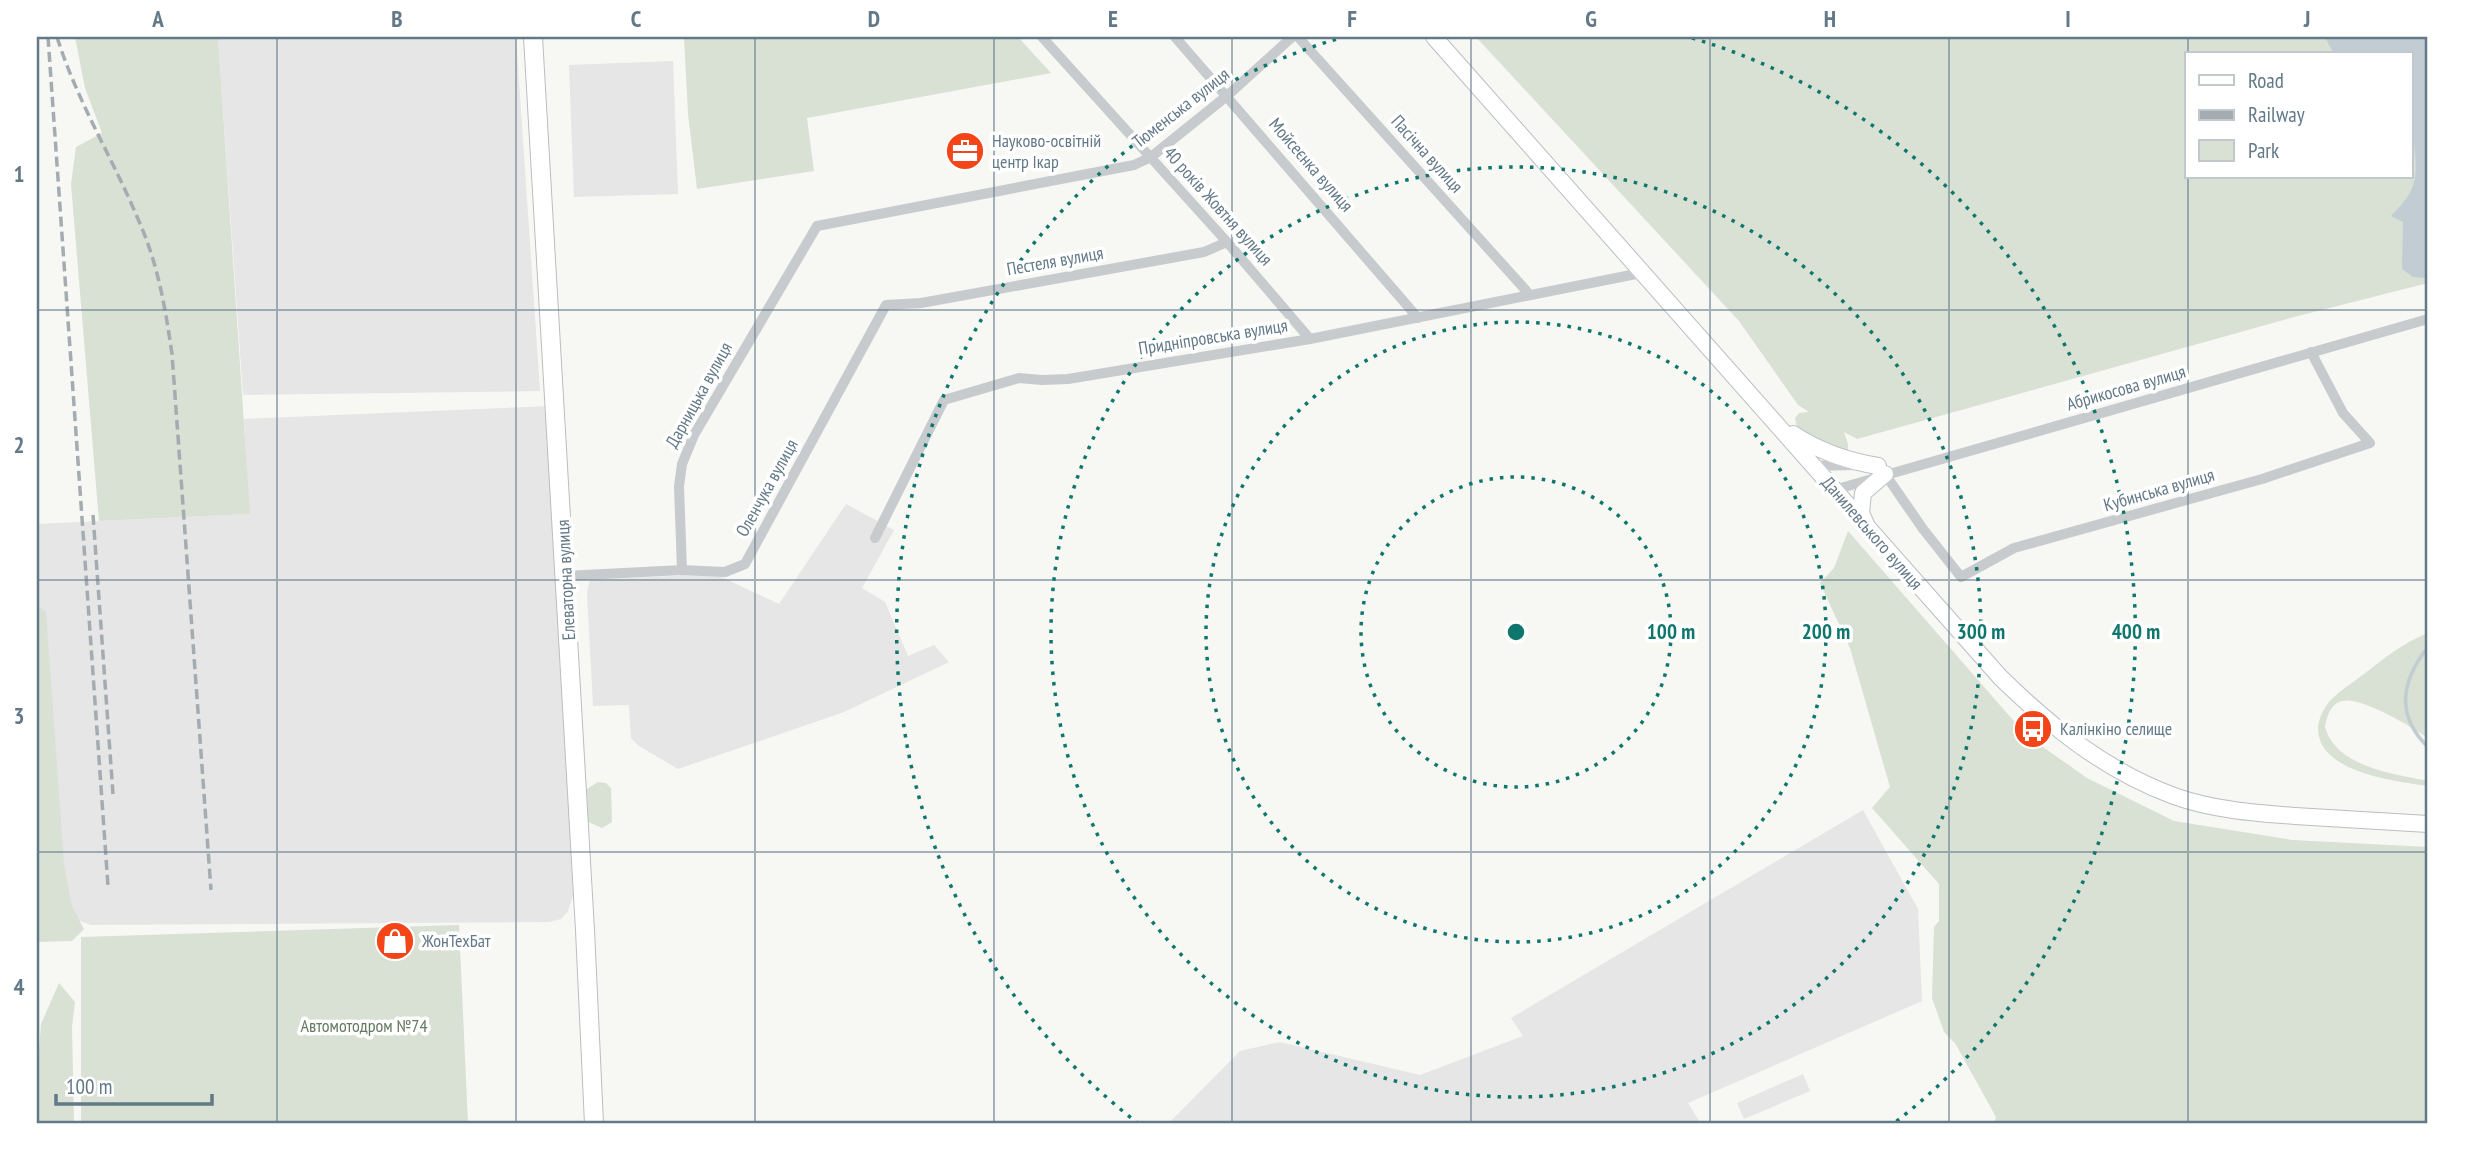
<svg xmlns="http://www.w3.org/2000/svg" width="2465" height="1161" font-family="'PT Sans Narrow',sans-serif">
  <rect width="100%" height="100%" fill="#f7f7f4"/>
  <path fill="#e5e6e5" d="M218 37H516L540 391 243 395Z
    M673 61 678 194 574 197 569 65Z
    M551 406 573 896 568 911 561 919 549 922 91 925 72 918 37 704V524L249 514 244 419Z
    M846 504 894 530 862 588 885 602 908 656 934 645 949 662 844 712 678 769 639 746 631 738 629 705 593 706 587 592 590 580 715 574 779 604Z
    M1863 810 1918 909 1922 1001 1688 1103 1701 1124H1168L1240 1051 1280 1042 1420 1075 1523 1036 1511 1018Z
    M1803 1074 1810 1091 1744 1119 1737 1103Z"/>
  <path fill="#d9e0d4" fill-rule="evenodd" d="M75 37H218L250 514 99 521 71 184 76 147 102 133 85 88Z
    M684 37H1018L1051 73 807 118 814 171 697 189 688 114Z
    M1476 37H2428V283L2298 316 1857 439 1844 432 1848 444V455L1797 429 1795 418 1799 413 1809 412 1798 405 1739 321ZM2187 54H2411V177H2187Z
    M1848 531 2026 735 2087 778 2174 821 2292 840 2428 847V1124H1994L1996 1117 1955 1043 1944 1032 1932 998 1934 927 1939 921V884L1872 808 1890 787 1850 648 1820 583 1834 568Z
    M37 605 46 612 64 865 72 907 84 929 72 941 37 942Z
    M2428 633V738C2412 727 2361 696 2342 701 2330 704 2327 717 2325 727 2336 767 2394 774 2428 781V786C2395 781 2319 773 2318 729 2318 718 2326 703 2335 696 2341 690 2349 685 2356 680 2382 661 2398 645 2428 633Z
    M598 782 606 783 611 788 612 822 602 828 588 822 587 789Z
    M459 925 468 1124H81V937Z
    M59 983 75 1002 72 1027 74 1124H37V1080L41 1024Z"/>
  <path fill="#c1cdd2" d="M2325 37H2428V278L2413 277 2402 269 2403 222 2391 216C2417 190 2418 179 2414 143L2411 142V54H2334Z"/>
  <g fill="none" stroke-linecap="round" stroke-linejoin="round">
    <path stroke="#c1cdd2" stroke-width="3.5" d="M2428 647C2401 681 2395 715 2428 747"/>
    <g stroke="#b9bfc3" stroke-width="18">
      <path id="secondary" d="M1434 37 2000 677C2051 727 2106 771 2174 796 2213 810 2255 813 2295 816 2339 819 2384 821 2428 824
        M1793 434C1820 452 1847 461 1878 466
        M1866 524 1861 513 1863 493 1885 474"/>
    </g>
    <g stroke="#babec2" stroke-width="20">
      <path id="primary" d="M533 37 585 930 594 1124"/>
    </g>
    <path stroke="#c7cbce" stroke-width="10" d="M1042 37 1227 242 1310 339
      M1175 37 1418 318
      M1298 37 1530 295
      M1813 466 1856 465
      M1885 474 1923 529 1961 577 2014 548 2262 479 2370 443 2343 413 2311 352
      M1834 490 2428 319
      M875 538 944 400 1019 378 1042 380 1068 379 1310 339 1641 273
      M682 570 679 486 682 464 694 435 817 226 1134 165 1151 157 1228 95 1292 37
      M565 576 682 570 725 572 745 564 886 305 921 303 1204 252 1227 242"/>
    <use href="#secondary" stroke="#fff" stroke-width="16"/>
    <use href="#primary" stroke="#fff" stroke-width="18"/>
    <path stroke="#a4acb2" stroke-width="3.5" stroke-dasharray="10 5" stroke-linecap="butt" d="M48 37 108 886
      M57 37C77 101 112 157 138 219 158 264 165 306 172 354L211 890
      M37 112V37
      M93 515 113 794"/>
  </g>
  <path fill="none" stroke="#637988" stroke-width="2" stroke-opacity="0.55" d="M277 37V1124M516 37V1124M755 37V1124M994 37V1124M1232 37V1124M1471 37V1124M1710 37V1124M1949 37V1124M2188 37V54M2188 177V1124M37 310H2428M37 580H2428M37 852H2428"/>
  <g fill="none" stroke="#0f766e" stroke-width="3.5" stroke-dasharray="3.5 7">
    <circle cx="1516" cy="632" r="155"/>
    <circle cx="1516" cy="632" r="310"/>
    <circle cx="1516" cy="632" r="465"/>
    <path d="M1139 1124A620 620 0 0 1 1340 38M1692 38A620 620 0 0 1 1893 1124"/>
  </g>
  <defs>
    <g id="office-disc" transform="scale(2.0125)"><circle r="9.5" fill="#f34518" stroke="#fff"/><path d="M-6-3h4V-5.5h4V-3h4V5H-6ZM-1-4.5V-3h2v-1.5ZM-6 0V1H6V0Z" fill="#fff"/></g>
    <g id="bus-disc" transform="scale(2.0125)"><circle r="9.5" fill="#f34518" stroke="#fff"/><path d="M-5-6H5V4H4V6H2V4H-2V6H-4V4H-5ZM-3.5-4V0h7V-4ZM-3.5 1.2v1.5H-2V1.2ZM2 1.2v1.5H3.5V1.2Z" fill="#fff"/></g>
    <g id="shop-disc" transform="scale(2.0125)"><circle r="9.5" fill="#f34518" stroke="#fff"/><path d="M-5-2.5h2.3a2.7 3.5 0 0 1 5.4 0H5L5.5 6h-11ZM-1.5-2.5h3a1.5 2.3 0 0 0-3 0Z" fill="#fff"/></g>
  </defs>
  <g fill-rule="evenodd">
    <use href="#office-disc" x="965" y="151"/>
    <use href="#bus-disc" x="2033" y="729"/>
    <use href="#shop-disc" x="395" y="941"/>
  </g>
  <g text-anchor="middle" stroke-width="7" stroke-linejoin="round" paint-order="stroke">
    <g font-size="18" fill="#637988" stroke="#fff">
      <text transform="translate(1181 108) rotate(-38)" y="6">Тюменська вулиця</text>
      <text transform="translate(1427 154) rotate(48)" y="6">Пасічна вулиця</text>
      <text transform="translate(1311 165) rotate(49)" y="6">Мойсеєнка вулиця</text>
      <text transform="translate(1218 206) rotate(48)" y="6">40 років Жовтня вулиця</text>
      <text transform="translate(1055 261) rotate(-10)" y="6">Пестеля вулиця</text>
      <text transform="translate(1213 337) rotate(-9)" y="6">Придніпровська вулиця</text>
      <text transform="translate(2126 388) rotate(-16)" y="6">Абрикосова вулиця</text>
      <text transform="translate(699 395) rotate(-61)" y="6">Дарницька вулиця</text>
      <text transform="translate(767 488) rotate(-61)" y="6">Оленчука вулиця</text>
      <text transform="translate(2159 490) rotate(-16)" y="6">Кубинська вулиця</text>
      <text transform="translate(1872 533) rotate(49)" y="6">Данилевського вулиця</text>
      <text transform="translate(566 580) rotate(-93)" y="6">Елеваторна вулиця</text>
    </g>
    <g font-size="18" fill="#637988" stroke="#fff" text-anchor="start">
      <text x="992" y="147">Науково-освітній<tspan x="992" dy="21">центр Ікар</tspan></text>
      <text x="2060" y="735">Калінкіно селище</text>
      <text x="422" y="947">ЖонТехБат</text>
    </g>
    <g font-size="18" fill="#65795f" stroke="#fff">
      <text x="364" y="1032">Автомотодром №74</text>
    </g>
  </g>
  <circle cx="1516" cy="632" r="10" fill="#0f766e" stroke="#fff" stroke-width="3.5"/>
  <g font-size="21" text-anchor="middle" font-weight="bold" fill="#0f766e" stroke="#fff" stroke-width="7" stroke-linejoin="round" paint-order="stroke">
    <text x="1671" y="639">100 m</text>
    <text x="1826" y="639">200 m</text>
    <text x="1981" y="639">300 m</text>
    <text x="2136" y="639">400 m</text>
  </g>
  <rect width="2465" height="1161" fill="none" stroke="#ffffff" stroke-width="77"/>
  <rect x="2185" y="52" width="228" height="126" fill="#ffffff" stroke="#c1c9cf" stroke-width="2"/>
  <rect x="2199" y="75" width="35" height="10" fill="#ffffff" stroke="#c1c9cf" stroke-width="2"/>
  <text x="2248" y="88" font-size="21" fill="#637988">Road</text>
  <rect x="2199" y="110" width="35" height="10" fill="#a4acb2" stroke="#c1c9cf" stroke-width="2"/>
  <text x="2248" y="122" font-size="21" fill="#637988">Railway</text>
  <rect x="2199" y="140" width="35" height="21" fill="#d9e0d4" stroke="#c1c9cf" stroke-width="2"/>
  <text x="2248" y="158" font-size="21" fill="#637988">Park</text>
  <path d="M56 1094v10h156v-10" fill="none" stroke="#637988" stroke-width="3.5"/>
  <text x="66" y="1094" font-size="21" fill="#637988" stroke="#ffffff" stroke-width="5" paint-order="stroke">100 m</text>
  <rect x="38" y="38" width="2388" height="1084" fill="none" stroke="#637988" stroke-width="2.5"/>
  <g font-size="23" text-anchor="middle" font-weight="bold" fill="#637988">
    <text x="158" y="27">A</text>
    <text x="397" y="27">B</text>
    <text x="636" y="27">C</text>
    <text x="874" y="27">D</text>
    <text x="1113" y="27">E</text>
    <text x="1352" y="27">F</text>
    <text x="1591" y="27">G</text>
    <text x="1830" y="27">H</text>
    <text x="2068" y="27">I</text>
    <text x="2307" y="27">J</text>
    <text x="19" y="182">1</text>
    <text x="19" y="453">2</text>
    <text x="19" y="724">3</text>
    <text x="19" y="995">4</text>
  </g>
</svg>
